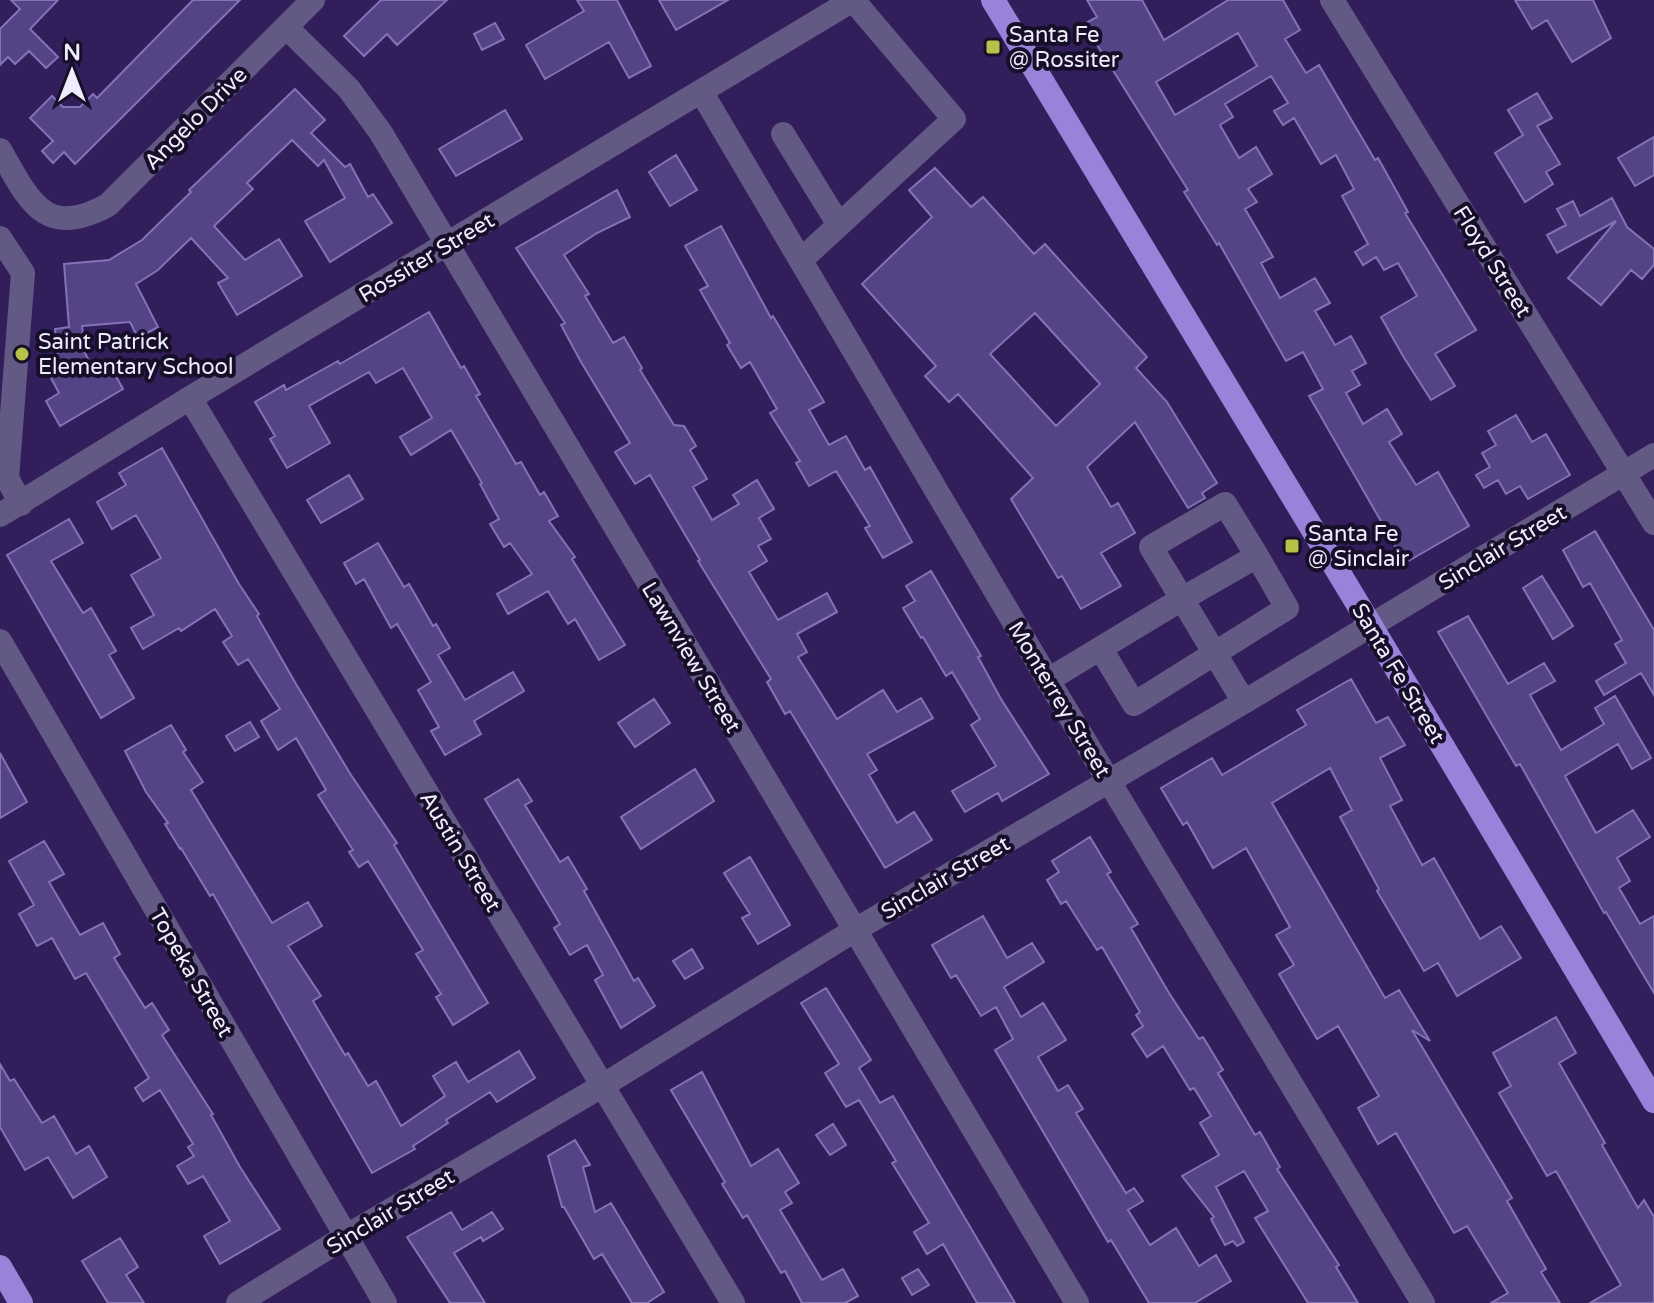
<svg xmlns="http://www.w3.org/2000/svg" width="1654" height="1303" font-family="'Varela Round',sans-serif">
  <rect width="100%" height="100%" fill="#311e5a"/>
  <path fill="#554485" stroke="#8272b6" stroke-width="2" fill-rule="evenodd" d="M11 0H58L30 29 58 57 46 68 29 51 15 64 8 57 0 65V29L20 9Z
    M193 0H240L75 164 64 152 53 163 42 151 53 141 30 118 52 96 63 107H80L93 94 97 98Z
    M381 0H447L397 45 387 34 364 56 344 36Z
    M577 0H617L651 66 629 78 609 42 545 79 526 45 584 11Z
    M659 0H728L676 30Z
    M1087 0H1142L1164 40 1228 0H1283L1300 30 1285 39 1306 73 1319 65 1375 160 1378 158 1408 212 1405 213 1476 330 1435 354 1455 386 1431 400 1403 356 1381 317 1417 296 1398 263 1384 270 1376 257 1363 265 1355 252 1368 244 1342 196 1354 189 1336 155 1321 164 1294 118 1283 125 1274 111 1288 103 1271 76 1225 104 1233 117 1220 125 1239 158 1256 147 1272 174 1248 189 1257 202 1245 209 1273 257 1261 263 1280 298 1315 278 1330 303 1315 311 1335 345 1351 336 1366 363 1352 371 1360 385 1346 393 1363 424 1387 409 1402 434 1389 442 1416 485 1438 472 1469 526 1405 563 1309 396 1323 389 1303 352 1286 361 1219 243 1217 245 1184 192 1188 190 1084 24 1097 17ZM1238 33 1257 66 1175 115 1156 82Z
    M1515 0H1593L1611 38 1572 62 1547 20 1532 29Z
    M495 23 504 39 482 50 474 34Z
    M295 89 325 120 311 133 345 167 350 164 368 197 373 194 392 223 330 262 305 221 345 198 324 160 318 166 292 140 247 183 253 189 214 226 245 260 279 239 302 276 237 315 218 283 228 278 191 238 158 270 136 284 158 327 138 338 130 322 82 326 85 353 95 372 109 364 123 389 60 426 46 401 59 393 51 378 59 373 55 329 69 327 64 264 109 260 142 240 191 192 189 190Z
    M1537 93 1552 118 1537 126 1560 164 1546 172 1553 184 1525 202 1495 153 1523 135 1508 110Z
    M505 110 522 139 456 176 439 149Z
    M1654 137V175L1635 186 1618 158Z
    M676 155 697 190 670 206 649 172Z
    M935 168 971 207 983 197 1034 254 1045 244 1147 357 1136 368 1167 402 1217 483 1202 493 1205 498 1188 508 1135 422 1087 467 1111 507 1118 503 1135 533 1101 553 1121 586 1081 609 1062 576 1058 578 1011 499 1033 478 958 394 949 402 925 376 936 366 862 284 932 217 909 190ZM1035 313 1100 384 1056 426 990 354Z
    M617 190 630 217 597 233 564 255 589 294 585 296 613 343 624 337 642 368 640 370 674 425 684 426 696 446 690 450 707 479 693 487 712 520 739 504 733 495 757 480 774 509 759 518 771 539 758 546 767 561 749 572 778 620 827 593 837 612 797 634 807 652 798 657 837 719 883 690 897 712 921 698 933 718 867 754 877 770 869 775 897 823 914 812 932 840 885 868 790 711 785 714 767 682 771 679 698 561 700 560 650 475 635 484 615 452 630 443 581 362 561 325 565 323 516 248Z
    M1612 198 1627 227 1654 249V265L1642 279 1631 270 1601 305 1568 278 1616 221 1557 253 1547 235 1566 225 1557 209 1573 201 1580 216Z
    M721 226 771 318 773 316 824 402 809 410 829 445 846 436 865 470 870 467 912 542 883 558 865 528 870 526 836 471 809 486 796 463 800 461 770 413 777 409 750 362 741 368 727 345 730 343 700 290 708 286 685 246Z
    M429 312 461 368 464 366 480 394 476 396 516 464 521 462 540 495 544 492 558 516 549 521 575 557 572 559 625 645 599 660 575 619 568 624 548 591 508 614 497 594 532 574 510 543 504 547 490 524 499 519 480 484 482 483 451 430 411 455 400 437 432 418 403 368 376 383 369 372 309 406 330 443 287 468 270 439 275 436 255 402 284 385 286 390 338 361 340 364Z
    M1516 415 1532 442 1546 434 1570 475 1528 499 1520 486 1506 494 1498 480 1484 488 1476 475 1490 467 1482 453 1496 445 1488 431Z
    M162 448 239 584 259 614 257 616 296 684 351 775 397 843 394 845 488 1003 453 1025 436 997 441 994 416 954 423 950 368 861 359 867 349 852 353 850 318 795 326 790 296 738 278 750 261 721 280 709 248 659 238 665 223 642 232 636 215 609 181 631 179 628 143 649 131 628 154 615 131 575 161 558 136 515 112 529 97 502 126 485 119 473Z
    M349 475 363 499 321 523 307 500Z
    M69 519 83 543 51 561 83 613 91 608 116 651 109 655 134 698 101 718 7 555Z
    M1595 531 1654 630V695L1641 673 1604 695 1596 681 1626 663 1615 644 1622 640 1590 583 1583 587 1563 550Z
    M378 543 404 587 409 584 433 626 436 624 450 648 438 655 465 700 513 672 524 691 474 721 481 734 445 755 431 731 439 727 418 690 431 682 397 624 391 628 364 579 356 584 344 563Z
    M931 571 981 656 978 657 1001 699 1049 774 1002 801 998 793 965 812 952 791 996 766 971 725 980 719 952 672 946 676 923 637 921 638 903 608 915 601 906 586Z
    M1542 576 1573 626 1553 639 1523 588Z
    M1468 616 1508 684 1544 663 1555 681 1530 695 1561 750 1604 724 1595 708 1615 696 1651 758 1632 769 1618 744 1565 776 1596 833 1633 810 1650 837 1617 858 1630 881 1619 888 1640 924 1654 916V993L1606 912 1604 913 1520 764 1516 766 1438 632Z
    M1351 679 1376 723 1388 717 1405 745 1380 758 1402 800 1390 806 1422 865 1434 858 1480 939 1501 926 1521 958 1457 996 1438 963 1424 971 1377 891 1379 889 1340 817 1352 810 1330 768 1272 803 1385 998 1399 990 1430 1041 1412 1030 1512 1198 1507 1201 1546 1269 1541 1272 1560 1303H1491L1508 1293 1467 1226 1454 1233 1396 1133 1378 1144 1358 1108 1379 1096 1338 1026 1317 1039 1279 974 1294 965 1276 935 1290 927 1246 848 1213 868 1187 822 1183 825 1161 788 1212 758 1222 775 1306 725 1297 710Z
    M654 699 670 723 635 747 618 723Z
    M250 722 259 737 235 751 226 736Z
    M171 725 186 750 183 752 203 782 191 790 272 923 308 902 322 926 288 946 321 996 313 1001 345 1055 348 1053 368 1086 376 1081 401 1126 445 1096 433 1076 456 1062 468 1082 519 1051 535 1078 497 1102 490 1092 446 1120 448 1123 413 1146 415 1149 372 1173 213 894 210 896 181 848 180 849 165 824 168 823 146 792 125 751Z
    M0 753 27 802 0 818Z
    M695 769 714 801 641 849 621 817Z
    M518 779 532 801 525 805 560 862 568 857 587 889 584 891 634 981 638 978 655 1006 621 1028 595 980 603 975 587 945 570 955 554 928 560 924 485 799Z
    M1090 837 1111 872 1107 874 1138 924 1131 928 1169 993 1199 1039 1203 1037 1223 1070 1218 1073 1255 1135 1260 1132 1280 1167 1277 1169 1339 1265 1336 1267 1358 1303H1308L1255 1218 1268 1211 1244 1171 1216 1187 1244 1242 1237 1246 1233 1241 1225 1245 1211 1219 1214 1217 1182 1176 1219 1155 1200 1123 1211 1116 1194 1088 1190 1090 1163 1046 1147 1057 1132 1034 1143 1026 1136 1015 1140 1012 1102 947 1097 950 1066 901 1061 904 1047 880 1059 872 1052 861Z
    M44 841 64 874 49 882 80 935 103 923 120 954 114 958 145 1008 152 1003 169 1030 162 1035 213 1114 211 1115 240 1167 280 1229 220 1264 204 1236 230 1221 203 1176 188 1184 177 1166 194 1156 188 1147 193 1144 160 1090 143 1101 135 1088 149 1078 86 973 75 979 52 938 37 946 19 914 34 905 9 861Z
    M750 857 790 925 758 944 742 918 750 914 724 873Z
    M983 916 1007 958 1032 943 1044 962 1004 987 1021 1017 1043 1003 1066 1040 1038 1057 1058 1091 1068 1085 1083 1109 1076 1113 1126 1193 1134 1188 1143 1201 1128 1210 1145 1237 1150 1245 1176 1228 1199 1266 1216 1255 1231 1281 1195 1303H1149L1111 1240 1108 1242 995 1050 1013 1039 996 1007 981 1016 956 975 951 978 932 945Z
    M692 949 703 968 685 979 673 961Z
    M826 988 871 1060 859 1068 880 1103 893 1096 1015 1303H977L943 1244 927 1254 914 1232 929 1223 892 1163 896 1161 859 1100 846 1107 825 1073 839 1064 801 1003Z
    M1556 1017 1576 1053 1559 1063 1605 1143 1602 1145 1638 1208 1644 1200 1654 1217V1303H1590L1621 1285 1556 1171 1547 1176 1499 1093 1511 1086 1493 1053Z
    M0 1064 10 1081 14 1079 42 1123 54 1116 76 1154 89 1146 107 1177 73 1198 48 1157 25 1170 0 1127Z
    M702 1072 751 1166 778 1149 799 1183 785 1192 792 1203 780 1210 822 1280 843 1269 858 1296 845 1303H802L785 1271 781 1273 747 1215 743 1218 722 1184 725 1182 671 1090Z
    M833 1124 846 1145 830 1155 816 1135Z
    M575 1140 590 1165 583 1167 595 1212 611 1203 664 1292 647 1303H632L602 1254 594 1259 564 1207H562L548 1156Z
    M451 1212 462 1230 492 1212 503 1229 483 1241 481 1237 454 1253 485 1303H450L407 1237Z
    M120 1238 138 1267 126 1275 144 1303H108L82 1261Z
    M918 1269 929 1285 912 1295 902 1278Z"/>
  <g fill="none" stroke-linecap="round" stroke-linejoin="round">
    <path stroke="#625984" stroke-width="24" d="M1332 0 1654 523
      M286 27 349 89 381 133 1077 1303
      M702 93 1048 680 1423 1303
      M783 134 839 225
      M0 150C29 200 44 240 108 205L313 0
      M0 238 23 273 7 478 21 504
      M801 260 954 119 853 0
      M190 398 733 1303
      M1225 504 1257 556 1182 599 1151 547Z
      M0 515 190 398 853 0
      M0 641 385 1303
      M1101 649 1134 704 1287 608 1257 556
      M1048 680 1182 599 1244 702
      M238 1303 345 1237 602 1086 855 930 1244 702 1654 455"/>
    <path stroke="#9882da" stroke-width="24" d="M993 0 1371 626 1654 1101
      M0 1267 21 1303"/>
  </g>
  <g fill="#b7c148" stroke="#170f2a" stroke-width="3">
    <rect x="985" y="39" width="16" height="16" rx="4"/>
    <circle cx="22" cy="354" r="8"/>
    <rect x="1284" y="538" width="16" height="16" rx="4"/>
  </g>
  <g text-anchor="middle" stroke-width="8" stroke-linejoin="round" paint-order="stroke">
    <g font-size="22" fill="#efecfc" stroke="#170f2a" text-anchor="start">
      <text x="1009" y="42">Santa Fe<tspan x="1009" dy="25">@ Rossiter</tspan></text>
      <text x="38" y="349">Saint Patrick<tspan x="38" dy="25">Elementary School</tspan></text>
      <text x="1308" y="541">Santa Fe<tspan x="1308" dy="25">@ Sinclair</tspan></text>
    </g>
    <g font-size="22" fill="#efecfc" stroke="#170f2a">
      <text transform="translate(195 118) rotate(-45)" y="8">Angelo Drive</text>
      <text transform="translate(426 257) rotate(-31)" y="8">Rossiter Street</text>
      <text transform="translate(1493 261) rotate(58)" y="8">Floyd Street</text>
      <text transform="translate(1502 547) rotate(-31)" y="8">Sinclair Street</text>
      <text transform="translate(692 657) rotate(59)" y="8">Lawnview Street</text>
      <text transform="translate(1399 673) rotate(59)" y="8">Santa Fe Street</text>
      <text transform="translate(1060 699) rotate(59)" y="8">Monterrey Street</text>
      <text transform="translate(461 851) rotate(59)" y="8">Austin Street</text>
      <text transform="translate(945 877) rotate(-30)" y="8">Sinclair Street</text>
      <text transform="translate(192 972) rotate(60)" y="8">Topeka Street</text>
      <text transform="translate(390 1211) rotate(-31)" y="8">Sinclair Street</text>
    </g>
  </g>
  <g transform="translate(72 72)" stroke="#170f2a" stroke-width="6" paint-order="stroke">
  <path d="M0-6L14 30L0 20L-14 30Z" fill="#efecfc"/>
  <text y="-12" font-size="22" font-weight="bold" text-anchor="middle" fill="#efecfc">N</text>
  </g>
</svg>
